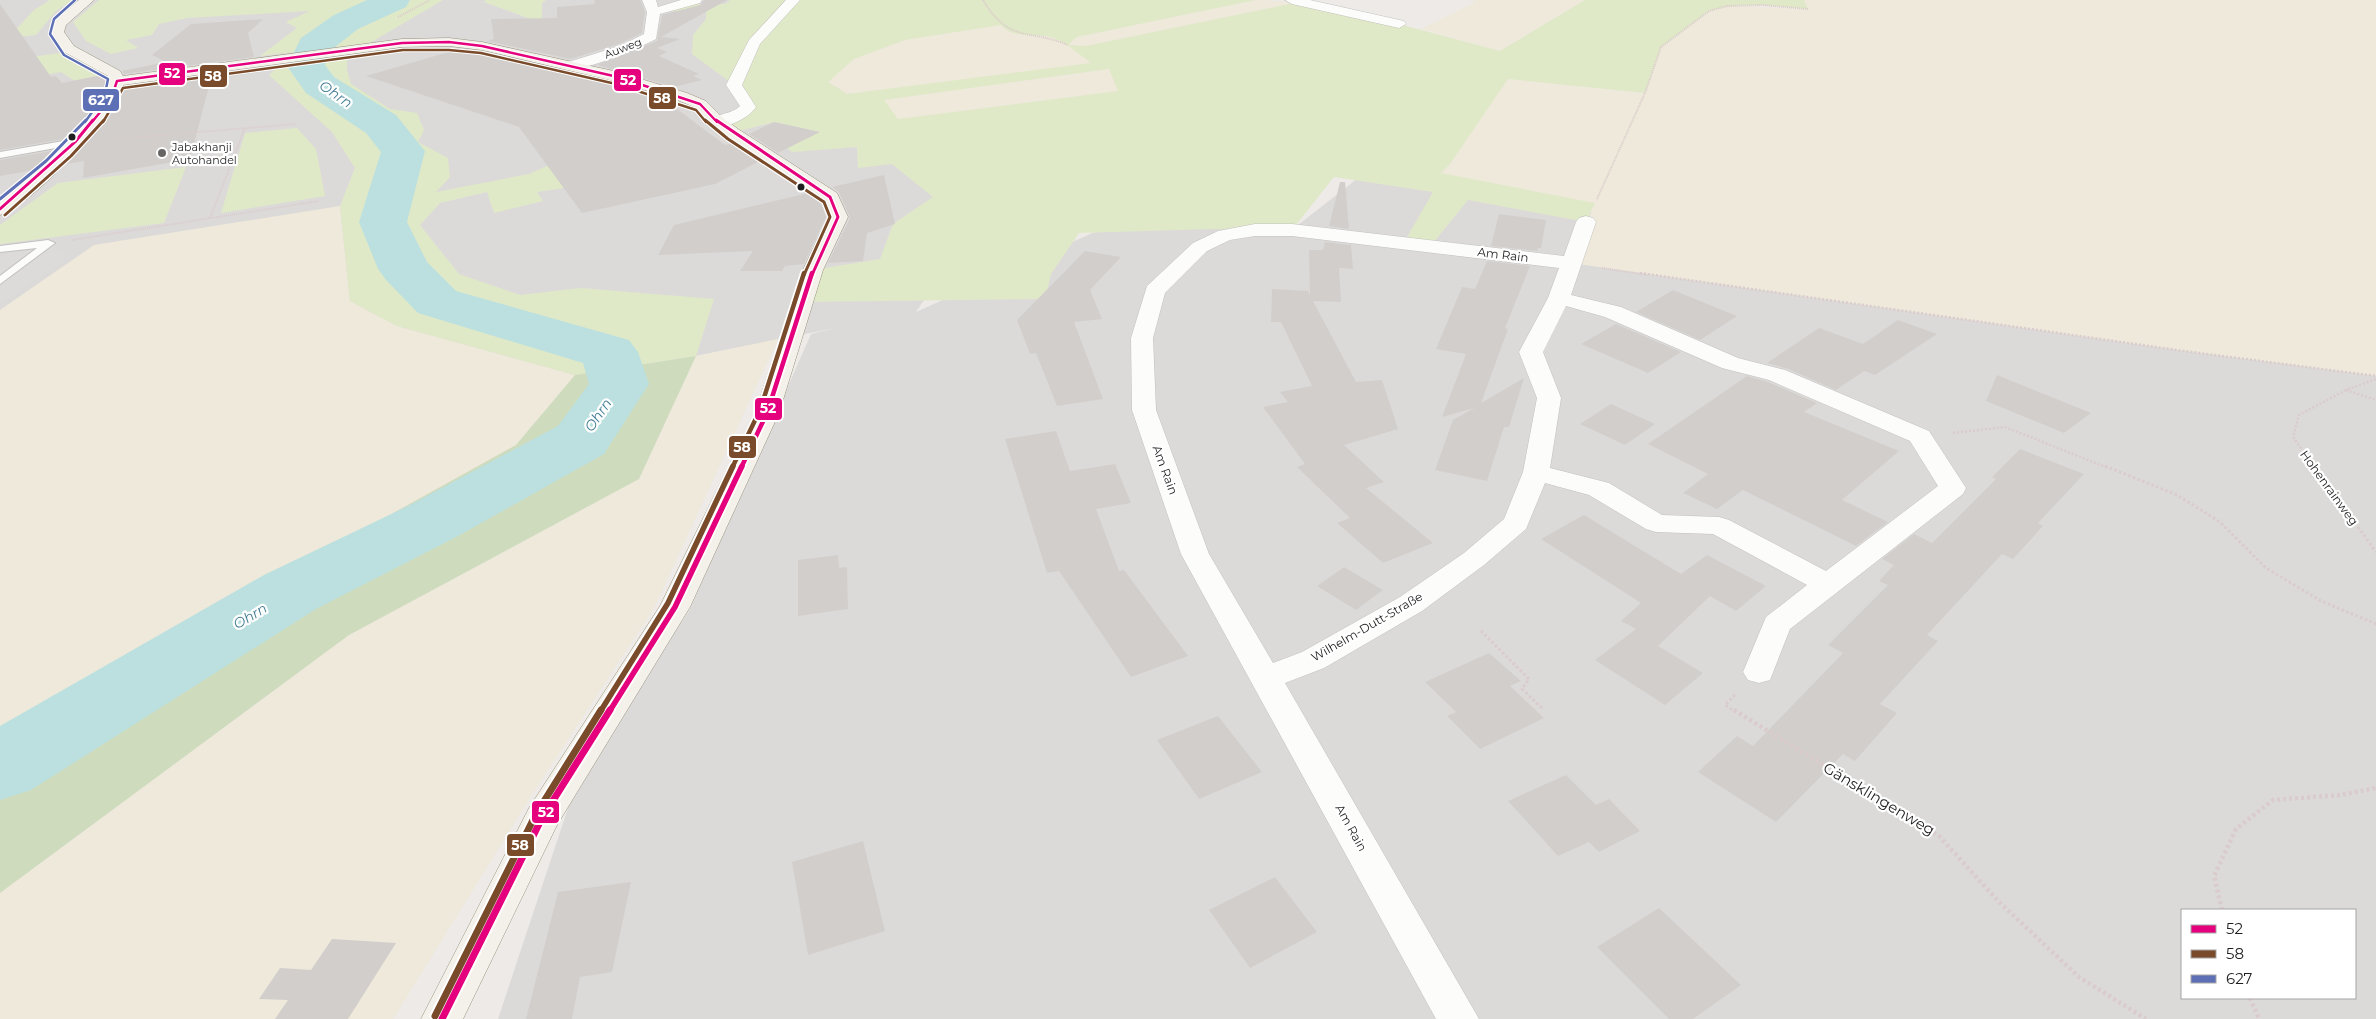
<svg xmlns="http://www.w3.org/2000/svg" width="2376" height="1019" font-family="Montserrat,sans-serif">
  <rect width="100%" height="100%" fill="#edeae7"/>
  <path fill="#dcdad9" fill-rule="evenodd" d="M0 0H731L990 202 916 312 1166 200 1298 225 1367 171 2376 358V1019H498L574 790 690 609 811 334 835 328 696 356 575 375 0 310ZM2182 910H2355V998H2182Z"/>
  <path fill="#eee9da" d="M1256 0 1299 2 1086 46 1068 45 1092 64 847 94 828 82 854 59 905 40 1001 25 1031 36 1054 38 1068 45 1077 37Z
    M1471 0H1585L1500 51 1421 29 1477 1Z
    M1804 0H2376V376L2184 351 1571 263 1595 203 1440 173 1450 164 1508 79 1645 93 1661 47 1709 11 1727 6 1808 9Z
    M1110 69 1119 91 898 119 883 100Z
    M340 206 350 301 397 326 575 375 516 445 0 731V310L94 245Z
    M778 339 654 608 533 793 393 1019H0V893L349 635 639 479 696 356Z"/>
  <path fill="#e0e9c7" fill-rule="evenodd" d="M50 0H73L56 11 36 35 8 38 34 10Z
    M99 0H443L368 44 260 56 297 28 286 22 310 11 187 18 159 24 152 35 126 40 138 48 111 54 86 41 73 22Z
    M486 0H546L542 3V19H531L484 2Z
    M730 0H1256L1077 37 1068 45 1086 46 1299 2 1399 24 1500 51 1585 0H1804L1808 9 1763 5 1727 6 1709 11 1661 47 1645 93 1508 79 1450 164 1441 173 1595 203 1586 222 1468 200 1433 243 1406 239 1433 192 1334 177 1292 230 1211 229 1079 233 1051 274 1045 299 803 302 813 270 880 259 893 224 933 197 892 164 858 168 857 147 792 152 783 145 819 132 774 122 732 133 717 122 748 107 734 85 692 54 693 35 706 19V10L654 12 686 4H725ZM1001 25C1013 40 1040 32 1056 39 1069 45 1080 55 1091 63L847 94 828 82 854 59 905 40ZM1109 69 1118 91 898 119 884 100Z
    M60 53 91 63 101 77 78 83 61 72 0 83V61Z
    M347 57V70L351 84 390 109 417 113 424 130 418 142 448 158 450 177 436 192 529 174 554 163 584 185 537 192 543 201 494 213 487 192 440 203 420 225 459 274 520 295 581 288 714 299 696 356 575 375 397 326 350 301 340 206 355 168 332 132 269 75 280 65Z
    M297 128 316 149 325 196 221 213 245 133Z
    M186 167 164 223 0 244V225L58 183Z"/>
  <path fill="#cedbbd" d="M696 356 639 479 349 635 0 893V731L516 445 575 375Z"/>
  <path fill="#dddbda" d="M49 244 70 257 0 305V258L13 249Z"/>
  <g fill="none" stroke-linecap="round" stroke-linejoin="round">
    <path fill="#bbe0df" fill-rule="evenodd" d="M367 0H410L406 7 358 29 330 51 325 65 334 77 396 115 425 151 407 222 427 262 456 291 629 340 638 352 649 384 604 454 458 536 316 609 31 790 0 800V726L264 575 408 506 558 426 589 384 583 363 418 313 386 280 378 269 359 222 381 152 366 133 306 93 287 66 301 38 334 15Z"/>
  </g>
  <path fill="#d2cecc" d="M595 0H640L645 12 642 33 619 44 570 59 487 41 494 39 491 19 557 18V7L594 4Z
    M704 0H727L661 37 680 39 657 48 667 52 659 56 699 74 693 76 702 80 674 87 597 65 657 41 662 15 700 5Z
    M0 4 51 77 56 76 62 83 102 75 106 77 104 91 95 108 69 138 0 150Z
    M263 19 248 33 254 57 124 74 122 71 166 62 152 55 191 24Z
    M459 49 482 52 614 83 661 97 725 145 731 143 760 161 715 184 582 213 519 127 366 76Z
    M258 69 259 72 211 79 190 159 83 178 84 161 67 164 108 118 119 100 124 87Z
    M774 122 820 132 778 153 749 134Z
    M57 150 34 170 0 176V160Z
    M884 175 895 224 867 233 863 261 828 263 850 218 839 192 832 187Z
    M1340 182H1345L1349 229 1329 226Z
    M808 193 820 201 826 217 804 264 785 266 782 271H740L753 251 658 255 674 225Z
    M1499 214 1546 220 1541 248H1538L1537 251 1491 246Z
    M1325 242 1351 245 1353 269 1339 268 1341 302 1313 301 1356 382 1382 380 1398 429 1344 445 1384 482 1366 488 1433 543 1383 563 1337 523 1350 518 1297 467 1305 464 1263 407 1288 402 1280 392 1312 386 1281 322H1271L1272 289 1308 291 1310 296 1309 250H1323Z
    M1085 251 1121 257 1090 290 1102 319 1074 322 1103 399 1057 406 1036 353 1030 354 1017 320Z
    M1487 261 1530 266 1505 328 1508 329 1481 403 1524 378 1509 427H1504L1487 481 1435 470 1453 420 1474 408 1442 417 1466 354 1436 349 1462 287 1475 289Z
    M1673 290 1737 316 1700 340 1636 312Z
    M1898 320 1937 334 1875 375 1864 371 1836 390 1786 368 1767 363 1819 328 1863 344Z
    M1616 324 1681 352 1648 373 1581 344Z
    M1997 375 2091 413 2064 433 1986 401Z
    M1747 376 1768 382 1817 403 1804 412 1899 451 1842 500 1888 522 1856 546 1743 490 1717 509 1683 493 1708 474 1648 444Z
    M1611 404 1655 424 1625 445 1580 424Z
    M1056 431 1070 471 1115 464 1131 503 1096 509 1119 571 1124 570 1188 656 1131 677 1059 571 1047 573 1005 439Z
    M2020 449 2084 474 2038 523 2043 526 2013 559 2002 554 1927 635 1938 641 1880 704 1897 713 1855 761 1843 754 1776 822 1698 772 1737 736 1753 746 1843 653 1828 645 1888 585 1879 581 1894 565 1882 559 1914 534 1932 543 1996 479 1992 477Z
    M1584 515 1681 574 1707 555 1766 586 1736 611 1710 596 1658 646 1703 673 1665 705 1595 660 1636 629 1621 621 1641 603 1541 539Z
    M838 555 839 568 847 567 848 609 798 616V560Z
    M1344 567 1383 590 1356 610 1317 586Z
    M1489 653 1521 681 1510 686 1544 718 1480 749 1447 716 1456 712 1425 682Z
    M1218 716 1262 772 1199 799 1157 740Z
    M1566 775 1596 805 1609 799 1640 831 1599 852 1589 842 1558 856 1508 801Z
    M863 841 885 931 808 955 792 862Z
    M1275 877 1317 932 1250 968 1209 910Z
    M631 882 612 972 580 977 572 1019H526L558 892Z
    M1659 908 1741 985 1693 1019H1669L1597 947Z
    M332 939 396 943 348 1019H275L288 1000 259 999 280 968 311 970Z"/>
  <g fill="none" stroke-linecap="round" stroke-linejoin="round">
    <g stroke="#c2c1bf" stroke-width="2">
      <path id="lane" d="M75 139 80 142 78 144 0 158V152Z
        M48 240 55 243 0 284V276L37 248 0 252V246Z"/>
    </g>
    <g stroke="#c2c1bf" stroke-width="1">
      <path id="street" d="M642 0H656L658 7 681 0H702L700 3 660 14 656 39C639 48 582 73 565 69L563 66 565 63 620 46 644 34 647 12Z
        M786 0H800L760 44 742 85 756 107C748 119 726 129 711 126L709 122C715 113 731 115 740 106L726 85 749 40Z
        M1285 0H1310L1404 21 1406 24 1399 28 1292 4Z
        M1586 216 1593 218 1596 222 1571 295 1621 307 1738 358 1785 370 1929 431 1966 488 1963 494 1790 629 1770 680 1759 683 1748 680 1743 672 1766 617 1807 585 1713 534 1656 532 1646 529 1589 495 1545 483 1526 529 1484 565 1422 611 1324 668 1285 683 1479 1019H1436L1181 554 1132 410 1131 338 1147 286 1193 243 1218 231 1255 224H1292L1564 256 1576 222 1579 218ZM1255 236H1292L1559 268 1548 298 1519 352 1537 398 1523 472 1504 519 1464 553 1400 597 1302 652 1273 663 1209 554 1156 410 1153 338 1165 293 1207 251 1230 240ZM1566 306 1605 317 1722 368 1769 380 1910 441 1938 486 1826 571 1729 520 1719 517 1662 515 1609 483 1550 468 1561 398 1543 352Z"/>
    </g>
    <g stroke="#97937f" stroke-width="1">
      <path id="secondary" d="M79 0H94L66 25 64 32 74 46 120 71 123 76 402 39 449 38 482 42 618 72 687 93 706 101 723 118 738 129 837 193 848 217 823 270 779 413 690 607 557 825 463 1019H421L529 808 660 606 755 413 803 270 828 217 822 200 726 137 711 126 694 107 675 99 614 81 482 50 449 46 402 47 123 85C119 114 28 208 0 215V200C29 177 111 115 108 76L64 52 50 32 55 20Z"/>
    </g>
    <path stroke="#dacbcc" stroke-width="2" stroke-dasharray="1 1" stroke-linecap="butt" d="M983 0C1010 44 1027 28 1068 45
      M398 17 430 0
      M115 139 296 124
      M1597 199 1645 93 1661 47 1709 11 1727 6 1763 5 1808 9
      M210 218 245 128
      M72 240 319 201
      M1602 268 1648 275"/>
    <path stroke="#dacbcc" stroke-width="2.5" stroke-dasharray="2 2" stroke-linecap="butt" d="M1640 273 2184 351 2376 376
      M2346 390 2376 400
      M1953 433 2005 427 2108 468
      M2315 468 2293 437 2299 415 2346 390 2376 379"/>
    <path stroke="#dacbcc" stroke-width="3" stroke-dasharray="2.5 2.5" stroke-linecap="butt" d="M2105 466 2177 495 2220 522 2266 568 2321 601 2376 624
      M2314 466 2376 552
      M1481 631 1529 679 1522 689 1543 709
      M1735 695 1725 705 1736 712"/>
    <path stroke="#dacbcc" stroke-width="4.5" stroke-dasharray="3 3" stroke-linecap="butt" d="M1734 710 1939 836 2000 903 2079 977 2146 1019
      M2222 910 2214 876 2236 829 2273 800 2340 795 2376 788
      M2250 998 2259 1019"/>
    <use href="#lane" fill="#fcfcfb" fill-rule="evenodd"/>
    <use href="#street" fill="#fcfcfb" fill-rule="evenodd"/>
    <use href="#secondary" fill="#f3f1ea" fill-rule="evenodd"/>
    <g stroke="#fff" stroke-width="4.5">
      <path id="bus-1-far4" d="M92 122 111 99 117 81 402 43 449 42 482 46 618 77 700 104 717 122"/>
    </g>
    <g stroke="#fff" stroke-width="5.5">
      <path id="bus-1-far3" d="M716 120 830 197 838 217 812 275
        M0 209 75 142 93 120"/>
    </g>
    <g stroke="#fff" stroke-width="8">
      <path id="bus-1-far2" d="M741 468 767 413 812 273"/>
    </g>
    <g stroke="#fff" stroke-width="9">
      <path id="bus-1-far1" d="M609 712 675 607 742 466"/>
    </g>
    <g stroke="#fff" stroke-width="11">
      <path id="bus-1" d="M442 1019 542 818 610 710"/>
    </g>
    <g stroke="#fff" stroke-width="4.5">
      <path id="bus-2-far4" d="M103 122 123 88 403 50H449L481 53 616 84 696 110 706 122"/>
    </g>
    <g stroke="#fff" stroke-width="5.5">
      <path id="bus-2-far3" d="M705 120 728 139 824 202 830 217 804 275
        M5 215 71 156 104 120"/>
    </g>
    <g stroke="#fff" stroke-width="8">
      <path id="bus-2-far2" d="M732 468 760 410 804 273"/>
    </g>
    <g stroke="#fff" stroke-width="9">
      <path id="bus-2-far1" d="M600 712 668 603 733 466"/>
    </g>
    <g stroke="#fff" stroke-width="11">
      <path id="bus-2" d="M435 1016 536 814 601 710"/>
    </g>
    <g stroke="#fff" stroke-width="4.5">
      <path id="bus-3-far1" d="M75 0 54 19 50 34 64 55 108 79 105 94 85 122"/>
    </g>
    <g stroke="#fff" stroke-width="5.5">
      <path id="bus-3" d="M0 199 46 161 86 120"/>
    </g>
    <use href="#bus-1-far4" stroke="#e5007d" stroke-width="2.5"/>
    <use href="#bus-1-far3" stroke="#e5007d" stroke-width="3"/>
    <use href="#bus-1-far2" stroke="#e5007d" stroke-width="4.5"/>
    <use href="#bus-1-far1" stroke="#e5007d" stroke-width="5.5"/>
    <use href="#bus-1" stroke="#e5007d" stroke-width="7"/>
    <use href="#bus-2-far4" stroke="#7a4b2a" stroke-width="2.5"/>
    <use href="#bus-2-far3" stroke="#7a4b2a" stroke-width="3"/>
    <use href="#bus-2-far2" stroke="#7a4b2a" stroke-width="4.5"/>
    <use href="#bus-2-far1" stroke="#7a4b2a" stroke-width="5.5"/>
    <use href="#bus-2" stroke="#7a4b2a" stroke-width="7"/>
    <use href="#bus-3-far1" stroke="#5e70b5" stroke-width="2.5"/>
    <use href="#bus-3" stroke="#5e70b5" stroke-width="3"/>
  </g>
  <g fill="#1e1e1e" stroke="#fff" stroke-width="2">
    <circle cx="72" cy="137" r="4.5"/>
    <circle cx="801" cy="187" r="4.5"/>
  </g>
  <circle fill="#666564" stroke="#fff" stroke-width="2" cx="162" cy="153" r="5"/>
  <g text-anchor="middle" stroke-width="4.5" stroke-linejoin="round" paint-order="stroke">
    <g font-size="11" fill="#1e1e1e" stroke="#fff">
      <text transform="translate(623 48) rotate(-21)" y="4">Auweg</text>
    </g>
    <g font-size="11" fill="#1e1e1e" stroke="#fff" text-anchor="start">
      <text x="172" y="151">Jabakhanji<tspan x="172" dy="13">Autohandel</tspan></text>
    </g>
    <g font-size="12" fill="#1e1e1e" stroke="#fff">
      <text transform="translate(1503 255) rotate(7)" y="4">Am Rain</text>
      <text transform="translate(1165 470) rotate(70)" y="4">Am Rain</text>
      <text transform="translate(2329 488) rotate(54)" y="4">Hohenrainweg</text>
      <text transform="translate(1367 627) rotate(-30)" y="4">Wilhelm-Dutt-Straße</text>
      <text transform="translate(1351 828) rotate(61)" y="4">Am Rain</text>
    </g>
    <g font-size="14" font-style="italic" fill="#447e95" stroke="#fff">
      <text transform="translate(336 94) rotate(35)" y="5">Ohrn</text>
      <text transform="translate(598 415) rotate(-56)" y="5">Ohrn</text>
      <text transform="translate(250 616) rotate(-31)" y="5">Ohrn</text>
    </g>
    <g font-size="15" fill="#1e1e1e" stroke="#fff">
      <text transform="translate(1879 799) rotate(31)" y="5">Gänsklingenweg</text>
    </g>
  </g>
  <g stroke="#fff" stroke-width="2">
    <rect x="158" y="62" width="28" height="24" rx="5" fill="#e5007d"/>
    <rect x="199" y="64" width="29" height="24" rx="5" fill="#7a4b2a"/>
    <rect x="613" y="68" width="29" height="24" rx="5" fill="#e5007d"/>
    <rect x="648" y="86" width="29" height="24" rx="5" fill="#7a4b2a"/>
    <rect x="82" y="88" width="38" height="24" rx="5" fill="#5e70b5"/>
    <rect x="754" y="397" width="29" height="24" rx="5" fill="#e5007d"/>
    <rect x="728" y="435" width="29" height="24" rx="5" fill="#7a4b2a"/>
    <rect x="531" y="800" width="29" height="24" rx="5" fill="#e5007d"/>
    <rect x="506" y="833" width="29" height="24" rx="5" fill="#7a4b2a"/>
  </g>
  <g font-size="14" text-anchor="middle" font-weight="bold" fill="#fff">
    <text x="172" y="78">52</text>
    <text x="213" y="81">58</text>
    <text x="628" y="85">52</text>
    <text x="662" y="103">58</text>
    <text x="101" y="105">627</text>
    <text x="768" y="413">52</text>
    <text x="742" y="452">58</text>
    <text x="546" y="817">52</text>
    <text x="520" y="850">58</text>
  </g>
  <rect x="2181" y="909" width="175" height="90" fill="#ffffff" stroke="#a5a5a5"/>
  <rect x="2191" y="925" width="25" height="8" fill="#e5007d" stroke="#a5a5a5"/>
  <text x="2226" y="934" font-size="15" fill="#1e1e1e">52</text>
  <rect x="2191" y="950" width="25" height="8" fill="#7a4b2a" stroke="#a5a5a5"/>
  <text x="2226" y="959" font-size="15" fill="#1e1e1e">58</text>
  <rect x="2191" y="975" width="25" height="8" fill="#5e70b5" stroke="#a5a5a5"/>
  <text x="2226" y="984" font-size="15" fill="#1e1e1e">627</text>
</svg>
